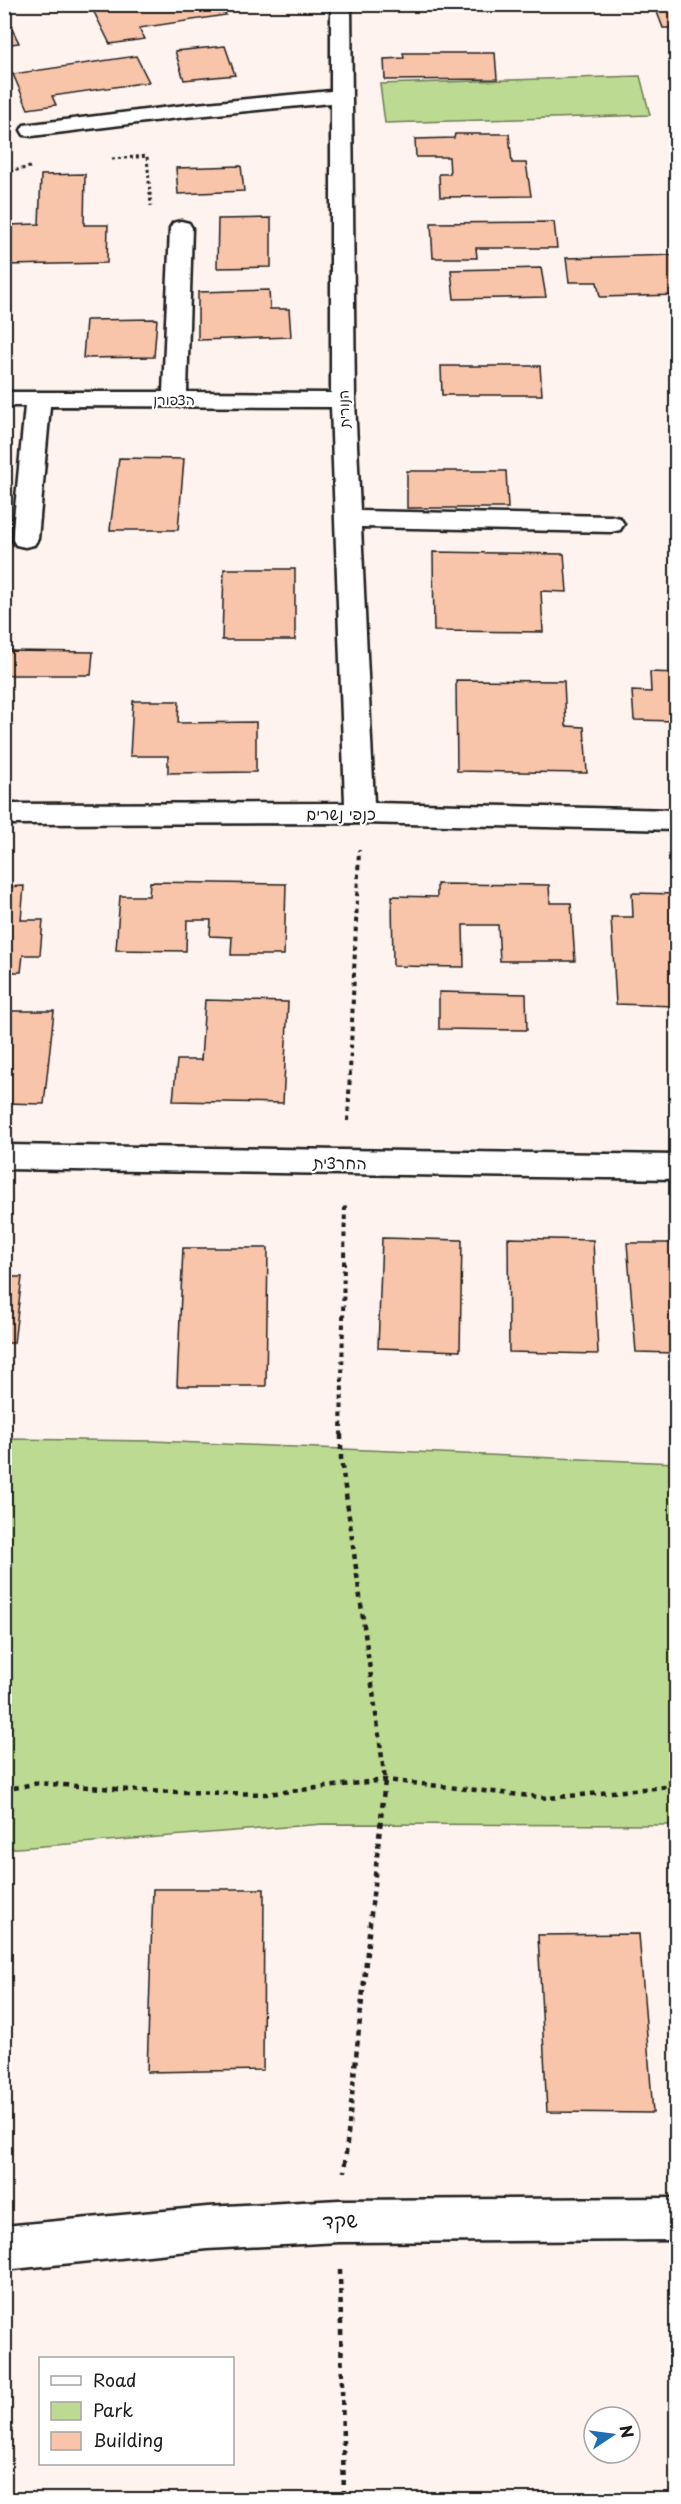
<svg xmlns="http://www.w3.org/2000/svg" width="681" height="2504" font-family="'Playpen Sans','Playpen Sans Hebrew',sans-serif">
  <rect width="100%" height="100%" fill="#fef3ee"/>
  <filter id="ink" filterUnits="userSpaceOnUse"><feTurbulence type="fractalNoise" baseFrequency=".0167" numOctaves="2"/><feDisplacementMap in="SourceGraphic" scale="12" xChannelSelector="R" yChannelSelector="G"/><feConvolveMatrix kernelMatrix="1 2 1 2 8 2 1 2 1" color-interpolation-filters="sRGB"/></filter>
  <g filter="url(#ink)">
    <path fill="#bdda92" stroke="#6c7b57" stroke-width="1.5" d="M640 76 650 115 385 123 380 84Z
      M5 1439 153 1441 676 1463V1825L323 1824 5 1849Z"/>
    <path fill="#f9c5aa" stroke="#1c1c1c" stroke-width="1.5" d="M129 4H221L226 15 139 28 145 39 110 44 93 10Z
      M654 4H676V28H663Z
      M12 29 19 43 4 45V31Z
      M225 46 235 75 184 80 175 51Z
      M403 53H495L497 79 385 80 384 59 404 58Z
      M136 56 149 82 52 96 56 105 28 109 13 74Z
      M455 134H509L512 163H526L531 196 440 197 439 174H450L449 157H416L415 139 454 138Z
      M241 166 244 191 178 194 176 168Z
      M85 174 84 225H108L107 263 6 265 8 225 39 224 41 175Z
      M271 218V267L217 268 218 219Z
      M554 222 557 248H476L477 258H433L431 223Z
      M676 255V295L600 297 597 282H569L566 258Z
      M541 268 546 297 454 299 451 270Z
      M269 290 270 309H289L291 337 198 340V292Z
      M157 319 154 357 83 358 86 320Z
      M441 366H540L542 395H442Z
      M119 458 184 459 178 530H110Z
      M407 471H506L508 508H407Z
      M433 552 564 554 567 592 541 591 543 632 434 631Z
      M224 569H295V640H222Z
      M8 651 93 652 91 675H5Z
      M650 672 676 673V721L634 720 632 691 651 692Z
      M456 680 564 681 566 726 584 727 587 773 457 771Z
      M133 701H179L178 723 256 722V772L168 773V756H130Z
      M150 882 286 884 284 955H231L232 937 210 936 211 920H187L186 951 116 950 120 896H149Z
      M437 884 549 885 550 903H571L575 961H500L498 925H463L464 967 393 966 392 896 437 897Z
      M24 886 21 920H43L40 955H23L21 972H4V887Z
      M632 893 676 894V1006L616 1004 611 917H633Z
      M439 992 526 994 527 1030 439 1029Z
      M205 1000 288 1002 283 1103 173 1101 177 1060H201Z
      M4 1011H54L44 1104 4 1103Z
      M382 1238 462 1240 460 1351 378 1348Z
      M508 1238 593 1240 598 1354 509 1352Z
      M627 1243H676V1353L636 1352Z
      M183 1248H268L266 1386H177Z
      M4 1277H22L14 1343H4Z
      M153 1889H264L263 2070 147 2072Z
      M639 1934 653 2113 547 2112 538 1935Z"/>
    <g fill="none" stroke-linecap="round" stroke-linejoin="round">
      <g stroke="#1c1c1c" stroke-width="5">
        <path id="minor" d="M331 4H351L355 400 360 511 611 516 620 518 624 524 620 530 611 532 361 527 374 803 676 810V830L360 823 4 824V804L345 803 331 407 50 406 38 539 34 545 25 547 16 545 12 539 25 406H4V392H163L170 228 173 223 181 221 189 223 192 228 187 392 331 393V103L186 117 32 136 24 135 21 130 24 125 32 124 186 105 331 91Z
          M4 1145 676 1155V1179L4 1169Z
          M676 2198V2240L339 2242 207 2249 4 2270V2226L207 2207 339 2200Z"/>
      </g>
      <path stroke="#1c1c1c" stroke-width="3" stroke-dasharray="3 3" stroke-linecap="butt" d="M112 159 147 156 151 206
        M4 173 30 167"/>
      <path stroke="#1c1c1c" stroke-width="4" stroke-dasharray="4.5 4.5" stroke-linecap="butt" d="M348 1121 359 850
        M341 1436 345 1204"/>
      <path stroke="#1c1c1c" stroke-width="4.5" stroke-dasharray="5 5" stroke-linecap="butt" d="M341 1435V1458L385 1780 344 2172
        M4 1790 38 1783 141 1791 267 1794 385 1780 548 1798 676 1786
        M340 2270 344 2500"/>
      <use href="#minor" fill="#fff" fill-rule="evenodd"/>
    </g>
  </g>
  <g text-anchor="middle" stroke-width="4.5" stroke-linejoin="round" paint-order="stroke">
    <g font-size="14" fill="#1c1c1c" stroke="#fff">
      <text x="174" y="405">הצפורן</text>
      <text transform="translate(344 409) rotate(-92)" y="5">הנורית</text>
    </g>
    <g font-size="16" fill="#1c1c1c" stroke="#fff">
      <text x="341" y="820">כנפי נשרים</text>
      <text transform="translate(340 1163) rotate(1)" y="6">החרצית</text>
    </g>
    <g font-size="20" fill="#1c1c1c" stroke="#fff">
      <text transform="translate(340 2221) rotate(-2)" y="7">שקד</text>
    </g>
  </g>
  <rect width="681" height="2504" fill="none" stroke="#fff" stroke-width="24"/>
  <rect x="12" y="12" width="657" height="2480" fill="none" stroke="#1c1c1c" stroke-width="2" filter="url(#ink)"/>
  <rect x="39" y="2357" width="195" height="108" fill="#ffffff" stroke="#a4a4a4" stroke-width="1.5"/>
  <rect x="51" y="2376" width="30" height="9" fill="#ffffff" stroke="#a4a4a4" stroke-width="1.5"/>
  <text x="93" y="2387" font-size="18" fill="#1c1c1c">Road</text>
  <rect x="51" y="2402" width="30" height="18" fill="#bdda92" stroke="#a4a4a4" stroke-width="1.5"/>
  <text x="93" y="2417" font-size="18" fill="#1c1c1c">Park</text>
  <rect x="51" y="2432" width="30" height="18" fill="#f9c5aa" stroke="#a4a4a4" stroke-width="1.5"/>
  <text x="93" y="2447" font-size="18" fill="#1c1c1c">Building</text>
  <g transform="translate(612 2435) rotate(77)"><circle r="28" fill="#ffffff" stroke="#a4a4a4" stroke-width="1.5"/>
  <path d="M0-4.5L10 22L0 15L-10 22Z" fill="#1f6fb2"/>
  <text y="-9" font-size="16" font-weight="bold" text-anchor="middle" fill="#1c1c1c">N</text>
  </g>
</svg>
